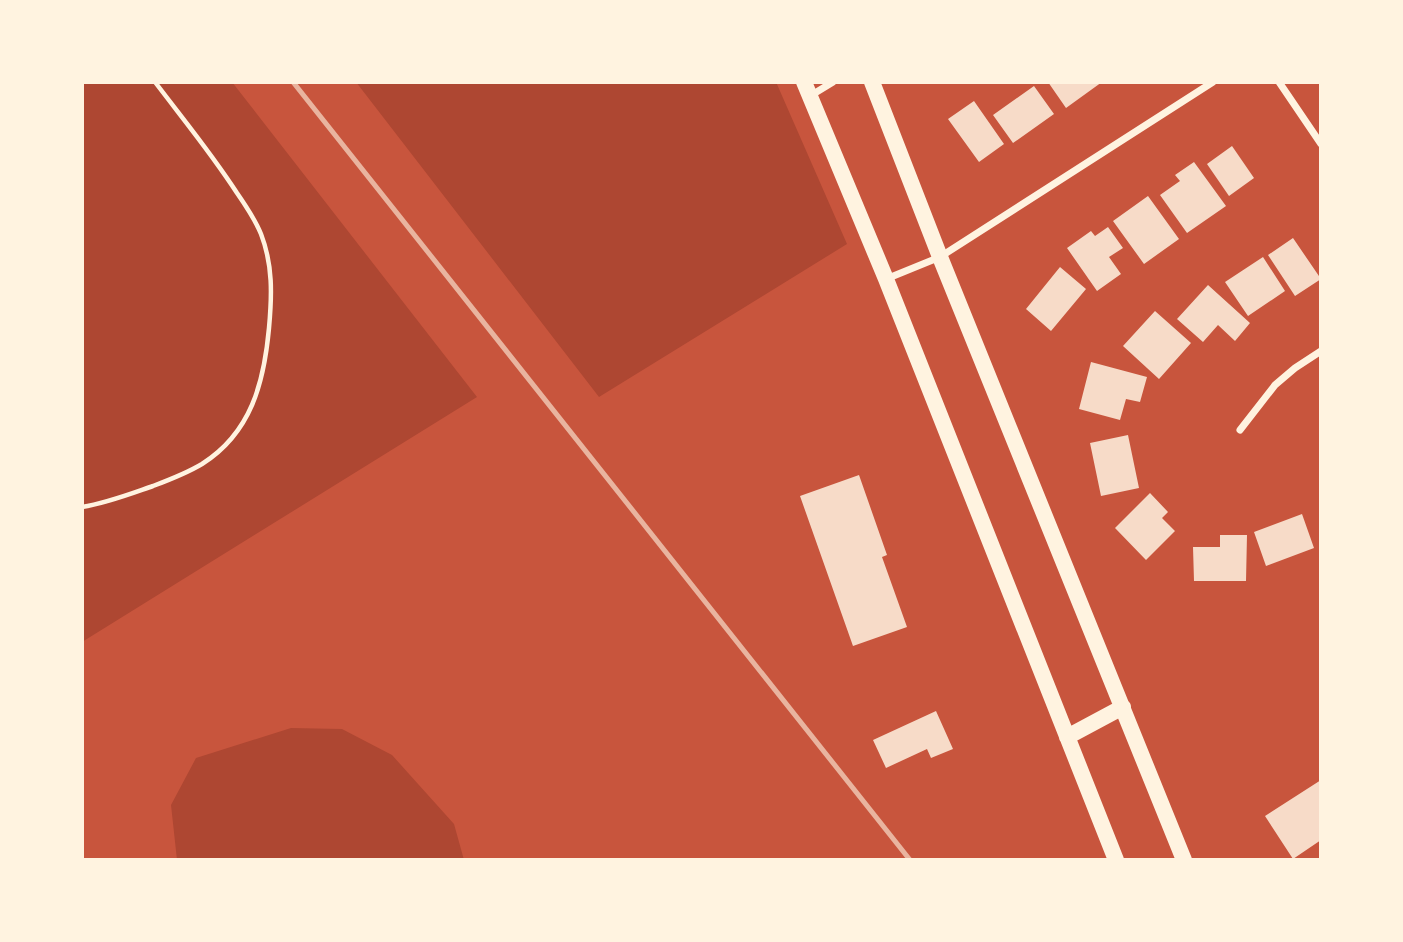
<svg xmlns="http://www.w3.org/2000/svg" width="1403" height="942" font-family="'Crimson Pro',serif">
  <rect width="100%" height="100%" fill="#c8553d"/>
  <path fill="#ae4732" d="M82 82H232L477 397 82 642Z
    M356 82H776L847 244 599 397Z
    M291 728 342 729 392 755 454 824 464 860H177L171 805 196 758Z"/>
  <path fill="#f7dbc8" d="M1048 82H1102L1066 108Z
    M1034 86 1054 114 1013 143 993 115Z
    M974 101 1004 144 979 162 948 119Z
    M1232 146 1254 178 1229 196 1207 164Z
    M1194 162 1226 206 1187 233 1160 195 1180 181 1175 175Z
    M1148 196 1179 239 1144 264 1113 221Z
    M1108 227 1123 248 1109 257 1121 274 1097 291 1067 248 1091 231 1095 236Z
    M1293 238 1321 279 1295 296 1268 255Z
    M1263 257 1285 291 1248 316 1225 282Z
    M1060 267 1086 289 1051 331 1026 309Z
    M1208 285 1250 323 1235 341 1218 325 1203 342 1177 319Z
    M1155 311 1191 343 1159 379 1123 346Z
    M1091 362 1147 377 1140 402 1126 399 1120 420 1079 409Z
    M1128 435 1139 488 1101 496 1090 443Z
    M859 475 887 555 882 557 907 627 853 646 800 496Z
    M1150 493 1168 512 1162 518 1175 531 1146 560 1115 528Z
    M1302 514 1314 548 1266 566 1254 532Z
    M1220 535H1247L1246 581H1194L1193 547H1220Z
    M936 711 953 749 931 758 927 749 886 768 873 740Z
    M1321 780V840L1293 859 1265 816Z"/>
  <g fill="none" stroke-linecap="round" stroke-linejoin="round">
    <path stroke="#fff3e0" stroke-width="4.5" d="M82 507C107 503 130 494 153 486 169 480 187 473 202 464 251 433 264 383 269 328 272 295 273 265 261 234 255 219 246 206 237 193 212 154 183 119 155 82"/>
    <path stroke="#fff3e0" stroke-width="7" d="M1279 82 1321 144
      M810 96 833 82
      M886 279 940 257 1213 82
      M1240 430 1275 385 1295 368 1321 351"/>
    <path stroke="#fff3e0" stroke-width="16" d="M804 82 886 279 1116 860
      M872 82 940 257 1184 860
      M1067 737 1123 707"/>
    <path stroke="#e9b49f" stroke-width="5" d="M293 82 910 860"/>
  </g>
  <rect width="1403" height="942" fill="none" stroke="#fff3e0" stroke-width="168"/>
</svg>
